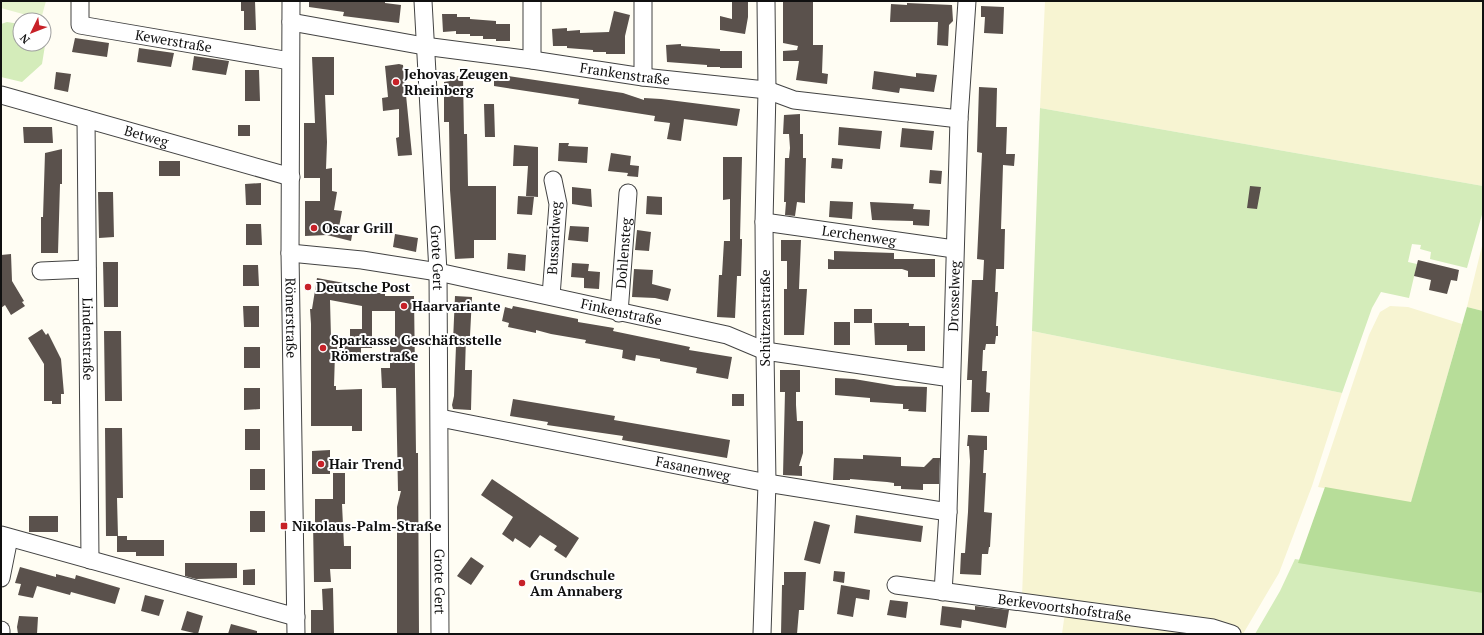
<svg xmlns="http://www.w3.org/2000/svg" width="1484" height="635" font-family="'PT Serif',serif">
  <rect width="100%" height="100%" fill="#fffdf3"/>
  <path fill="#f7f4d2" d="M1045 1H1483V186L1040 108Z
    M1483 242V311L1467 307Z
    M1390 306 1408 307 1462 324 1411 503 1318 487 1369 335 1380 312Z
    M1032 331 1342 393 1312 486 1279 573 1243 634H1062L1065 612 1022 597Z"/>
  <path fill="#d4ecba" d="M7 22 20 24V44H44V27H48L42 64 22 82 1 77V24Z
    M1040 108 1483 186V211L1467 268 1430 259 1431 252 1420 249 1421 245 1412 244 1408 262 1417 264 1409 298 1381 292 1372 308 1342 393 1032 331Z
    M1295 559 1483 592V634H1255L1280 591Z"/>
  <path fill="#b7dd99" d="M1467 307 1483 311V593L1298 563 1325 487 1411 502Z"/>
  <path fill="#e5f3cd" d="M1 1H46L41 19 1 8Z"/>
  <path fill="#5a514c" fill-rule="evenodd" d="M241 1H255L256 30H244V11H241Z
    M309 1H385V3L401 5 399 23 343 16 344 12 309 7Z
    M732 1H748V17L745 34 720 30V16L732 19Z
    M783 1H813V45H823L822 73 828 74 827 84 796 80 799 61H783V51L797 50 798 46 783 43Z
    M907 3 952 5 953 21 949 25 948 46 937 45 938 22H890L891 4 907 5Z
    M981 6 1004 7 1003 34 984 33 985 17H981Z
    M614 11 630 15 625 36V54H606V52H593V50L567 48V46H553L552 29 567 28V31L580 30V33L609 32Z
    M442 14H457V17H470V19L496 21V24H510V41H496V39H483V36H470V34H456V31L443 32Z
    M75 38 109 43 107 57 72 52Z
    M681 44V46L720 49V51H742V68H720V67H707V65L667 62 666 45Z
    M139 48 174 53 171 67 137 62Z
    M194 56 229 61 226 75 192 70Z
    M312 57H334V95H325L327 142 326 169 332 168V191L337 192 334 210 342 211 339 227 353 230 351 241 327 235 305 236V201H320V178H304V123H315Z
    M399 64 403 65 412 155 398 156 396 138 399 137V109L383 111 382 98 388 97 385 66Z
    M245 70H259L260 101H245Z
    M874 71 916 77V73L937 75 934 92 900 88 899 93 872 89Z
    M56 72 71 74 68 92 54 89Z
    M494 74 623 93 644 100V98L661 99 740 109 737 126 684 119 681 141 667 139 670 123 654 121 655 116 578 104 579 99 494 86Z
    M449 76H463L464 134H467L468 186H496V240H474V258L455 259 450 190 449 122H444V82L450 81Z
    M979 87 997 88 996 127H1007L1006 154H1015L1014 166 1003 165 1001 229H1005L1004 269H996L995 292H998L996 326H998V336H996L995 344H986L985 350H983L982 371H987L986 392 990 393 989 412H971L972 380H967L972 280H983L984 260 977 259 982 153 977 152Z
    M484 104H494L495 137H485Z
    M800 114V134H803V158H806L805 195V203L797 202 795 216 785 215 786 202H784L785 158H789L790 148 789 134H783L784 115Z
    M238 125H250V136H238Z
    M23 127H52L53 143H24Z
    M839 127 882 131 880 149 838 145Z
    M902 128 934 131 932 150 900 147Z
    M559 143H569L568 146 588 147 587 163 558 161Z
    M514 145 538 147V197L526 196 528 166H513Z
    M62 149V184H60L58 253H41V217H43L45 153Z
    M611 153 631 156 630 165 639 166 638 177 627 176 628 173 608 171Z
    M723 157H742L740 239H742V244L741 276H737L735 318 717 317 719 275H722L724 241H730V199L723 200Z
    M832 158 843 159 842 169 831 168Z
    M159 161H180V176H159Z
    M930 170 942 171 941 184 929 183Z
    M261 183V205H246L245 184Z
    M1250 186 1261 187 1257 209 1247 208Z
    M572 187 591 189 592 207 572 204Z
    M98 192H113L114 237 99 238Z
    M518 196 534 197 532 215 517 214Z
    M647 196 662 197V215L646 214Z
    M830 201 853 202 852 219 829 217Z
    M870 202 914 204 913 209 930 210 929 226 913 225V221L872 220Z
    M246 224H261L262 245H246Z
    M570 226 589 227 588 242 568 240Z
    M637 230 651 232 649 251 635 250Z
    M395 234 418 238 416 252 393 247Z
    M781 240H801L799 289H807L804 335H784V289H787V261H781Z
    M834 251 894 253V259H935V277H908V271L902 269H828V259L834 260Z
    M508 253 526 255 525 271 507 269Z
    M11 254 12 281 24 301 22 302 25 306 11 315 5 305 1 308V255Z
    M1418 260 1459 270 1457 281 1451 280 1447 294 1429 290 1431 280 1414 276Z
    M103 262H118V307H104Z
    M572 263 589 264 588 271 600 272 599 289 584 288V278L571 277Z
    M243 265H258L259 286H243Z
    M634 269 653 270 652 284 671 289 668 301 655 298 632 297Z
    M317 278 355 285 354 293H385V296H414L416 453H418L419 634H397V507L401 491H398L396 388H382L381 368H390V342H395V311H372V348H361V353H335L334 386H336V390L362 389V431H352V426H311V324L310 309H312ZM330 300 362 306V329H350V338H331Z
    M455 296 472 297 470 336H466L465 370H472L471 410 453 409 452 405 454 396 456 346 453 341Z
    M243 306H259V327H244Z
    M513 306 578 319V322L614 328 613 331 690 347 689 350 732 357 728 379 696 373 697 368 660 361V359L636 355 635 361 622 358 623 350 585 343 586 340 551 334 536 330V333L508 327 509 323 502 321 505 307 512 309Z
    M854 309H872V323H854Z
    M834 322H850V345H834Z
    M874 323H909V326H925V351H907V345H875Z
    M42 329 46 335 48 333 61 359 64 394H61V404H52V401H44V364L28 338Z
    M104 331H121L122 401H105Z
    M244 347H260V368H244Z
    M780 370H800V392H796V405L797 421H803V453L799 466H802V476L783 475 785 392H780Z
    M835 378 854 379 896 386 927 387 926 412 908 411 909 409H903V404L870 402V398L835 395Z
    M244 388H260V409L244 410Z
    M732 394H744V406H732Z
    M513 399 615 416 614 420 730 440 727 458 622 440 623 436 547 425 548 422 510 416Z
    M105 428H122L123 498H117L118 536H127V540H164V556H136V552H117V536H106Z
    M245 429H260V450H245Z
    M968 435 987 436V450H984L983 473H986L984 512 992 513 990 547H989L988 554H982L981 575 960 574 961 553H965L968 512 970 461 969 446H967Z
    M330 450V474H312V451Z
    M863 455 901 457V466L924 467 933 458H940L939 484H923V490L901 489V486H894V483L887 482 850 479V480H833L834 458 863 459Z
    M250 469H265V490H250Z
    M333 473H345V504H342L344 546H351V569H330L331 582H314L313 522H315V499H333Z
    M492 479 579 538 566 558 554 550 557 546 540 535 530 548 515 538 513 542 502 534 513 517 481 495Z
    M250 511H265V532H250Z
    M856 515 923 526 921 542 854 533Z
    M29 516H58V532H29Z
    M814 521 830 525 820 564 804 560Z
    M471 557 484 566 471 585 457 576Z
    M185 563H237V578L196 579 185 576Z
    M20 567 56 577V574L75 579 76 575 120 588 115 604 71 592 70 595 37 586 33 598 18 595 21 584 15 583Z
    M255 569V585H243V570Z
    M834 571 845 572 844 583 833 581Z
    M784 572H806L804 610H799L797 634H781L782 585H784Z
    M841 585 870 590 869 600 856 598 853 617 837 614Z
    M333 588 334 634H311V610H323L322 589Z
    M145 595 164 600 159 616 141 611Z
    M890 600 908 602 906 618 887 615Z
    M942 606 975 610V606L1009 610 1006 628 962 620 961 628 940 625Z
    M187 611 203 616 198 634 181 630Z
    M19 616 38 617 37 634H18L17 627Z
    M231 624 257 631V634H228Z"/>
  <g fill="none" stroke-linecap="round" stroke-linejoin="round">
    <g stroke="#434343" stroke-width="19">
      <g id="minor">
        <path id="s1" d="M80 1V25L290 61"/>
        <path id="s2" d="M291 1 290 253 296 634"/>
        <path id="s3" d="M423 1 438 272 440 634"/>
        <path d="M532 1V60"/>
        <path id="s4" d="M291 22 424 46 532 60 643 77 767 90 794 100 959 119"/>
        <path d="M643 77V1"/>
        <path id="s5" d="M1 95 291 177"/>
        <path id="s6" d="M86 119 90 560"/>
        <path id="s7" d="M764 222 954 249"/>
        <path id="s8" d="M290 253 362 260 438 272 727 335 765 351 951 378"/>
        <path d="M41 271 87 269"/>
        <path d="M551 296 558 204 553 180"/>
        <path id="s9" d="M619 313 628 193"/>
        <path id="s10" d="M440 418 767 483 948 512"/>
        <path d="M1 535 296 617"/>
        <path d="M1 578 9 538"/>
        <path id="s11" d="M896 585 1213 628 1232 634"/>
        <path id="s12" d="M943 592 948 512 959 119 967 1"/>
        <path d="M1 630V634"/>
        <path d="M762 634 767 483 765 351 764 222 767 90 766 1"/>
      </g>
    </g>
    <use href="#minor" stroke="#fff" stroke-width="17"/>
  </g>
  <g fill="#c72128" stroke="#fff" stroke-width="1.5">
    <circle cx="396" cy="82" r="4"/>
    <circle cx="314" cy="228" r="4"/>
    <circle cx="308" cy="287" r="4"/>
    <circle cx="404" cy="306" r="4"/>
    <circle cx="323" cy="348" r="4"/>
    <circle cx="321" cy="464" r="4"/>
    <rect x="280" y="522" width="8" height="8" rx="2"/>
    <circle cx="522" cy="583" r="4"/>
  </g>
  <g text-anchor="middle" stroke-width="4" stroke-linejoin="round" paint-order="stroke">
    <g font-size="14" fill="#101010" stroke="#fff">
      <text dy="5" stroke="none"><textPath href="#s1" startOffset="119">Kewerstraße</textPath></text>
      <text dy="5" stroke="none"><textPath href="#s4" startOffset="338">Frankenstraße</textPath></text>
      <text dy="5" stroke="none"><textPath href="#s5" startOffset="151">Betweg</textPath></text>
      <text dy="5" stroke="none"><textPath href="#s7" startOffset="96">Lerchenweg</textPath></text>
      <text transform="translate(554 238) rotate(-87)" y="5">Bussardweg</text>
      <text dy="5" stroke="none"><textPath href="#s9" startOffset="60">Dohlensteg</textPath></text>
      <text dy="5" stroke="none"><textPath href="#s3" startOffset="257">Grote Gert</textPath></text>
      <text dy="5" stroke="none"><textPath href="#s12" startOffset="296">Drosselweg</textPath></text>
      <text dy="5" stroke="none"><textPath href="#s8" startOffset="337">Finkenstraße</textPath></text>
      <text dy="5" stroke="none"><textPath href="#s2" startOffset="317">Römerstraße</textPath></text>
      <text transform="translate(765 318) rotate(-90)" y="5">Schützenstraße</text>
      <text dy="5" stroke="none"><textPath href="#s6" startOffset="220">Lindenstraße</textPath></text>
      <text dy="5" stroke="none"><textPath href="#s10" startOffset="258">Fasanenweg</textPath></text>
      <text dy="5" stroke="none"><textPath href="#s3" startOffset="581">Grote Gert</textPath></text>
      <text dy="5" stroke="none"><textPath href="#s11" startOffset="170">Berkevoortshofstraße</textPath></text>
    </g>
    <g font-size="14" font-weight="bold" fill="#101010" stroke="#fff" text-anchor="start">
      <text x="404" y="79">Jehovas Zeugen<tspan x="404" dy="16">Rheinberg</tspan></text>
      <text x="322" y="233">Oscar Grill</text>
      <text x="316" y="292">Deutsche Post</text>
      <text x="412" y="311">Haarvariante</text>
      <text x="331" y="345">Sparkasse Geschäftsstelle<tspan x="331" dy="16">Römerstraße</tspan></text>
      <text x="329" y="469">Hair Trend</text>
      <text x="292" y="531">Nikolaus-Palm-Straße</text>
      <text x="530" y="580">Grundschule<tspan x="530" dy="16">Am Annaberg</tspan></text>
    </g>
  </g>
  <rect width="1484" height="635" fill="none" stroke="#101010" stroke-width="4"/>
  <g transform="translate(32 32) rotate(227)"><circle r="19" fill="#ffffff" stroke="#9f9f9f"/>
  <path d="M0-3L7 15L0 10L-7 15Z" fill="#c72128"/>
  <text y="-6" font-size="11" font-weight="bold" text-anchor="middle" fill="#101010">N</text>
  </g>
</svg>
